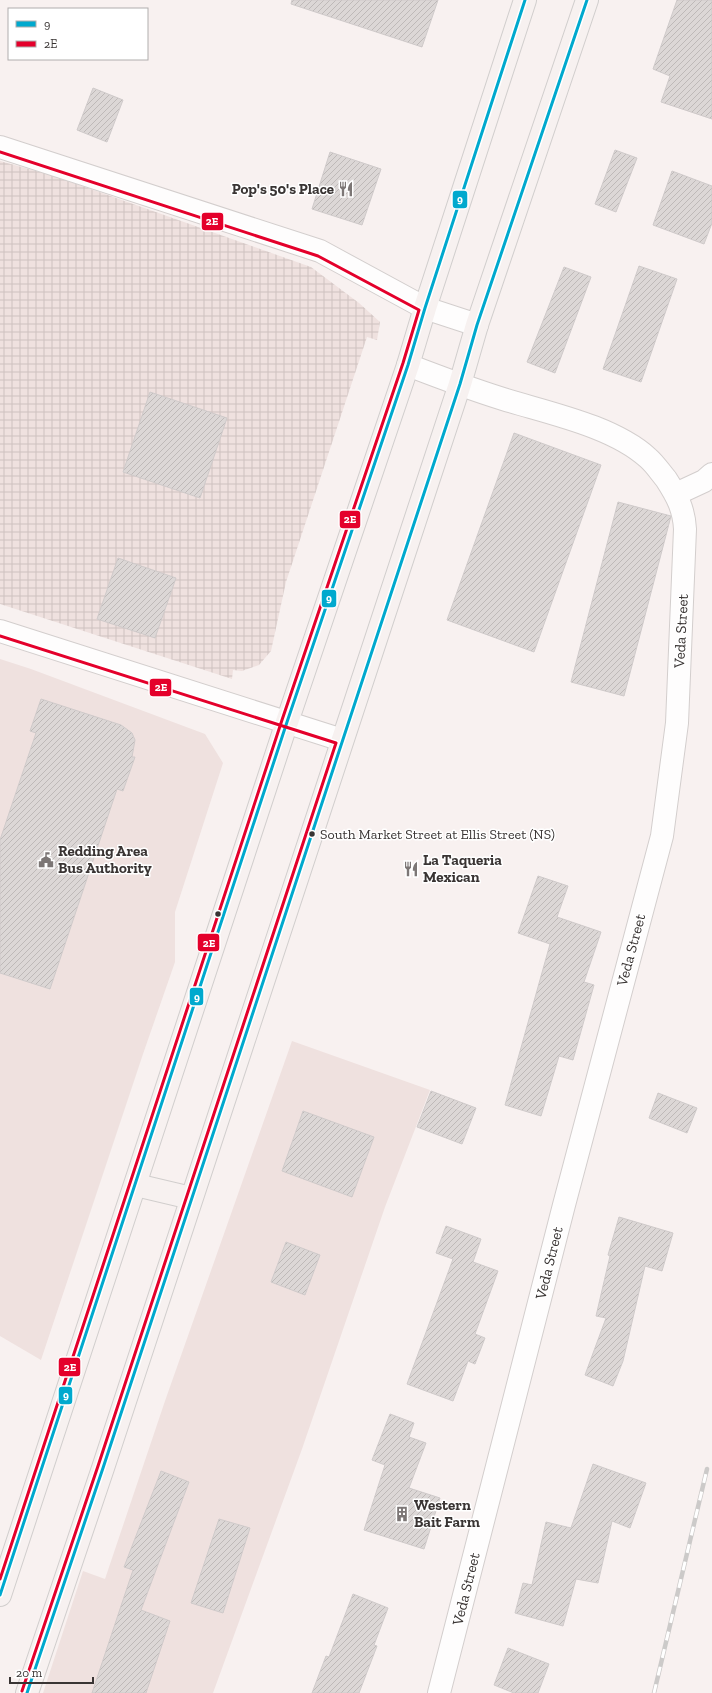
<svg xmlns="http://www.w3.org/2000/svg" width="712" height="1693" viewBox="0 0 712 1693" font-family="'Zilla Slab',serif">
	<style>
		.built { fill: #efe1df }
		.industrial { fill: url(#industrial-grid) }
		.building { fill: url(#building-hatch); stroke: #cfcaca }
		.lines { fill: none; stroke-linecap: round; stroke-linejoin: round }
		.minor-casing { stroke: #d3cecd; stroke-width: 24 }
		.major-casing { stroke: #d1cecd; stroke-width: 24 }
		.minor { stroke: #fefdfd; stroke-width: 22 }
		.major { stroke: #f7f1f0; stroke-width: 22 }
		.rail-casing { stroke: #cccac9; stroke-width: 4.5 }
		.rail { stroke: #fff; stroke-width: 3; stroke-dasharray: 9; stroke-linecap: butt }
		.bus-1-casing { stroke: #fff; stroke-width: 6 }
		.bus-2-casing { stroke: #fff; stroke-width: 6 }
		.bus-1 { stroke: #00a9ce; stroke-width: 3 }
		.bus-2 { stroke: #e4002b; stroke-width: 3 }
		.bus-dot { fill: #393433; stroke: #fff; stroke-width: 1.5 }
		.labels { text-anchor: middle; stroke-width: 3; stroke-linejoin: round; paint-order: stroke }
		.bus-label { font-size: 14px; fill: #393433; stroke: #fff; text-anchor: start }
		.poi-label { font-size: 15px; font-weight: bold; fill: #393433; stroke: #fff; text-anchor: start }
		.street-label { font-size: 15px; fill: #393433; stroke: #fff }
		.line-badge { stroke: #fff; stroke-width: 1.5 }
		.badge-label { font-size: 11px; text-anchor: middle; font-weight: bold; fill: #fff }
	</style>
	<defs>
		<pattern id="industrial-grid" width="8" height="8" patternUnits="userSpaceOnUse"><rect width="8" height="8" fill="#efe1df"/><path d="M0 4h8M4 0v8" fill="none" stroke="#cec2c0"/></pattern>
		<pattern id="building-hatch" width="6" height="6" patternUnits="userSpaceOnUse"><rect width="6" height="6" fill="#dcd7d6"/><path d="M-1 1l2-2M0 6l6-6M5 7l2-2" fill="none" stroke="#beb9b8"/></pattern>
	</defs>
	<rect width="100%" height="100%" fill="#f8f1f0"/>
	<!-- built -->
	<g class="built">
		<polygon points="0,659 31,669 205,734 223,763 175,912 175,962 143,1054 41,1360 0,1336"/>
		<polygon points="292,1041 430,1090 385,1207 302,1449 213,1693 43,1693 83,1571 105,1579 165,1401"/>
	</g>
	<!-- industrial -->
	<polygon class="industrial" points="0,161 54,176 311,267 359,303 380,322 377,340 367,337 286,582 271,651 259,665 242,671 233,670 232,679 0,604"/>
	<!-- building -->
	<g class="building">
		<polygon points="292,0 438,0 422,47 291,4"/>
		<polygon points="677,0 712,0 712,119 661,102 670,76 653,69"/>
		<polygon points="93,88 123,100 107,142 77,130"/>
		<polygon points="615,150 637,158 616,212 595,204"/>
		<polygon points="330,152 381,169 362,225 312,209"/>
		<polygon points="672,171 712,186 712,223 704,244 653,225"/>
		<polygon points="639,266 677,279 641,382 603,369"/>
		<polygon points="564,267 591,277 555,373 527,362"/>
		<polygon points="150,392 227,418 200,498 123,472"/>
		<polygon points="514,433 601,465 534,652 447,620"/>
		<polygon points="618,502 671,516 624,696 571,682"/>
		<polygon points="118,558 176,578 155,638 97,619"/>
		<polygon points="41,699 121,725 132,733 135,740 132,757 135,757 123,791 117,789 50,989 0,973 0,840 36,733 30,731"/>
		<polygon points="538,876 568,886 557,917 601,932 584,982 594,985 573,1060 559,1056 541,1116 505,1105 550,944 518,933"/>
		<polygon points="431,1091 476,1108 462,1144 417,1127"/>
		<polygon points="658,1093 697,1108 687,1133 649,1118"/>
		<polygon points="303,1111 374,1137 352,1197 282,1171"/>
		<polygon points="619,1217 673,1233 662,1271 645,1266 623,1361 613,1386 585,1375 606,1318 596,1316 610,1256 608,1255"/>
		<polygon points="446,1226 481,1239 473,1262 498,1271 475,1334 485,1338 475,1364 468,1361 453,1401 407,1384 453,1259 436,1253"/>
		<polygon points="286,1242 320,1255 305,1295 271,1282"/>
		<polygon points="390,1414 414,1423 409,1437 426,1443 409,1488 440,1498 424,1549 364,1530 385,1465 372,1460"/>
		<polygon points="593,1464 646,1483 630,1528 612,1521 598,1583 576,1579 563,1626 515,1613 523,1583 532,1585 546,1522 571,1528"/>
		<polygon points="161,1471 189,1482 141,1610 170,1621 146,1693 92,1693 133,1570 124,1567"/>
		<polygon points="219,1519 250,1528 223,1613 191,1603"/>
		<polygon points="353,1594 388,1608 374,1645 377,1646 359,1693 312,1693 326,1656 329,1657"/>
		<polygon points="508,1648 549,1664 538,1693 514,1693 494,1685"/>
	</g>
	<g class="lines">
		<!-- minor casing -->
		<g class="minor-casing">
			<g id="minor">
				<polyline points="0,147 320,251 425,308 477,325"/>
				<path d="M408,365C439,377 471,389 503,399C548,413 613,426 648,458C655,464 660,472 666,479C677,496 684,509 685,529L677,723L662,836L564,1205L439,1693"/>
				<polyline points="676,494 704,481 712,474"/>
				<polyline points="0,631 342,740"/>
			</g>
		</g>
		<!-- major casing -->
		<g class="major-casing">
			<g id="major">
				<polyline points="136,1185 191,1198"/>
				<polyline points="0,1595 287,722 408,365 425,308 525,0"/>
				<polyline points="27,1693 103,1468 460,384 477,325 587,0"/>
			</g>
		</g>
		<!-- minor -->
		<use href="#minor" class="minor"/>
		<!-- major -->
		<use href="#major" class="major"/>
		<!-- rail casing -->
		<g class="rail-casing">
			<polyline id="rail" points="654,1693 707,1469"/>
		</g>
		<!-- rail -->
		<use href="#rail" class="rail"/>
		<!-- bus-1 casing -->
		<g class="bus-1-casing">
			<g id="bus-1">
				<polyline points="0,1595 287,722 408,365 425,308 525,0"/>
				<polyline points="27,1693 103,1468 460,384 477,325 587,0"/>
			</g>
		</g>
		<!-- bus-2 casing -->
		<g class="bus-2-casing">
			<g id="bus-2">
				<polyline points="0,152 318,256 419,310 403,363 282,720 0,1579"/>
				<polyline points="0,636 336,743 98,1466 22,1691"/>
			</g>
		</g>
		<!-- bus-1 -->
		<use href="#bus-1" class="bus-1"/>
		<!-- bus-2 -->
		<use href="#bus-2" class="bus-2"/>
	</g>
	<!-- icons -->
	<defs>
		<g id="restaurant-bare" transform="scale(1.2)"><path d="M-5-6h1v4h1v-4h1v4h1v-4h1v5L-1.5 .5V6h-2V.5L-5-1ZM5-6V6H3V1.5H1.5Q1.5-4 5-6Z" fill="#7c7675" stroke="#fff" stroke-width="2.5" paint-order="stroke"/></g>
		<g id="civic-bare" transform="scale(1.2)"><path d="M-.6-6.5H3V-4.5H.6V-3L4-1V1h2V6H-6V1h2V-1L-.6-3ZM-1.2 2.5V6h2.4V2.5Z" fill="#7c7675" stroke="#fff" stroke-width="2.5" paint-order="stroke"/></g>
		<g id="building-bare" transform="scale(1.2)"><path d="M-4-6H4V6H1V3H-1V6H-4ZM-2.5-4.3h1.7v1.8h-1.7ZM.8-4.3h1.7v1.8H.8ZM-2.5-1h1.7V.8h-1.7ZM.8-1h1.7V.8H.8Z" fill="#7c7675" stroke="#fff" stroke-width="2.5" paint-order="stroke"/></g>
	</defs>
	<g fill-rule="evenodd">
		<use href="#restaurant-bare" x="346" y="189"/>
		<use href="#civic-bare" x="46" y="860"/>
		<use href="#restaurant-bare" x="411" y="869"/>
		<use href="#building-bare" x="402" y="1514"/>
	</g>
	<!-- markers -->
	<g class="bus-dot">
		<circle cx="312" cy="834" r="3.5"/>
		<circle cx="218" cy="914" r="3.5"/>
	</g>
	<g class="labels">
		<!-- bus labels -->
		<g class="bus-label">
			<text x="320" y="839">South Market Street at Ellis Street (NS)</text>
		</g>
		<!-- poi labels -->
		<g class="poi-label">
			<text x="334" y="194" text-anchor="end">Pop's 50's Place</text>
			<text x="58" y="856">Redding Area<tspan x="58" dy="17">Bus Authority</tspan></text>
			<text x="423" y="865">La Taqueria<tspan x="423" dy="17">Mexican</tspan></text>
			<text x="414" y="1510">Western<tspan x="414" dy="17">Bait Farm</tspan></text>
		</g>
		<!-- street labels -->
		<g class="street-label">
			<text transform="translate(681 631) rotate(-87)" y="5">Veda Street</text>
			<text transform="translate(631 950) rotate(-75)" y="5">Veda Street</text>
			<text transform="translate(549 1263) rotate(-76)" y="5">Veda Street</text>
			<text transform="translate(466 1589) rotate(-76)" y="5">Veda Street</text>
		</g>
	</g>
	<g class="line-badge">
		<rect x="452" y="190" width="16" height="19" rx="4" fill="#00a9ce"/>
		<rect x="201" y="212" width="23" height="19" rx="4" fill="#e4002b"/>
		<rect x="339" y="510" width="22" height="19" rx="4" fill="#e4002b"/>
		<rect x="321" y="589" width="16" height="19" rx="4" fill="#00a9ce"/>
		<rect x="149" y="678" width="23" height="19" rx="4" fill="#e4002b"/>
		<rect x="197" y="933" width="23" height="19" rx="4" fill="#e4002b"/>
		<rect x="189" y="987" width="15" height="19" rx="4" fill="#00a9ce"/>
		<rect x="58" y="1357" width="23" height="20" rx="4" fill="#e4002b"/>
		<rect x="58" y="1386" width="15" height="19" rx="4" fill="#00a9ce"/>
	</g>
	<g class="badge-label">
		<text x="460" y="203">9</text>
		<text x="212" y="225">2E</text>
		<text x="350" y="523">2E</text>
		<text x="329" y="602">9</text>
		<text x="161" y="691">2E</text>
		<text x="209" y="947">2E</text>
		<text x="197" y="1001">9</text>
		<text x="70" y="1371">2E</text>
		<text x="66" y="1399">9</text>
	</g>
	<!-- legend -->
	<rect x="8" y="8" width="140" height="52" fill="#ffffff" stroke="#b0aead"/>
	<rect x="16" y="21" width="20" height="6" fill="#00a9ce" stroke="#b0aead"/>
	<text x="44" y="28" font-size="12" fill="#393433">9</text>
	<rect x="16" y="41" width="20" height="6" fill="#e4002b" stroke="#b0aead"/>
	<text x="44" y="48" font-size="12" fill="#393433">2E</text>
	<!-- scale -->
	<path d="M10 1677v6h83v-6" fill="none" stroke="#393433" stroke-width="2"/>
	<text x="16" y="1677" font-size="12" fill="#393433" stroke="#ffffff" stroke-width="3" paint-order="stroke">20 m</text>
</svg>
